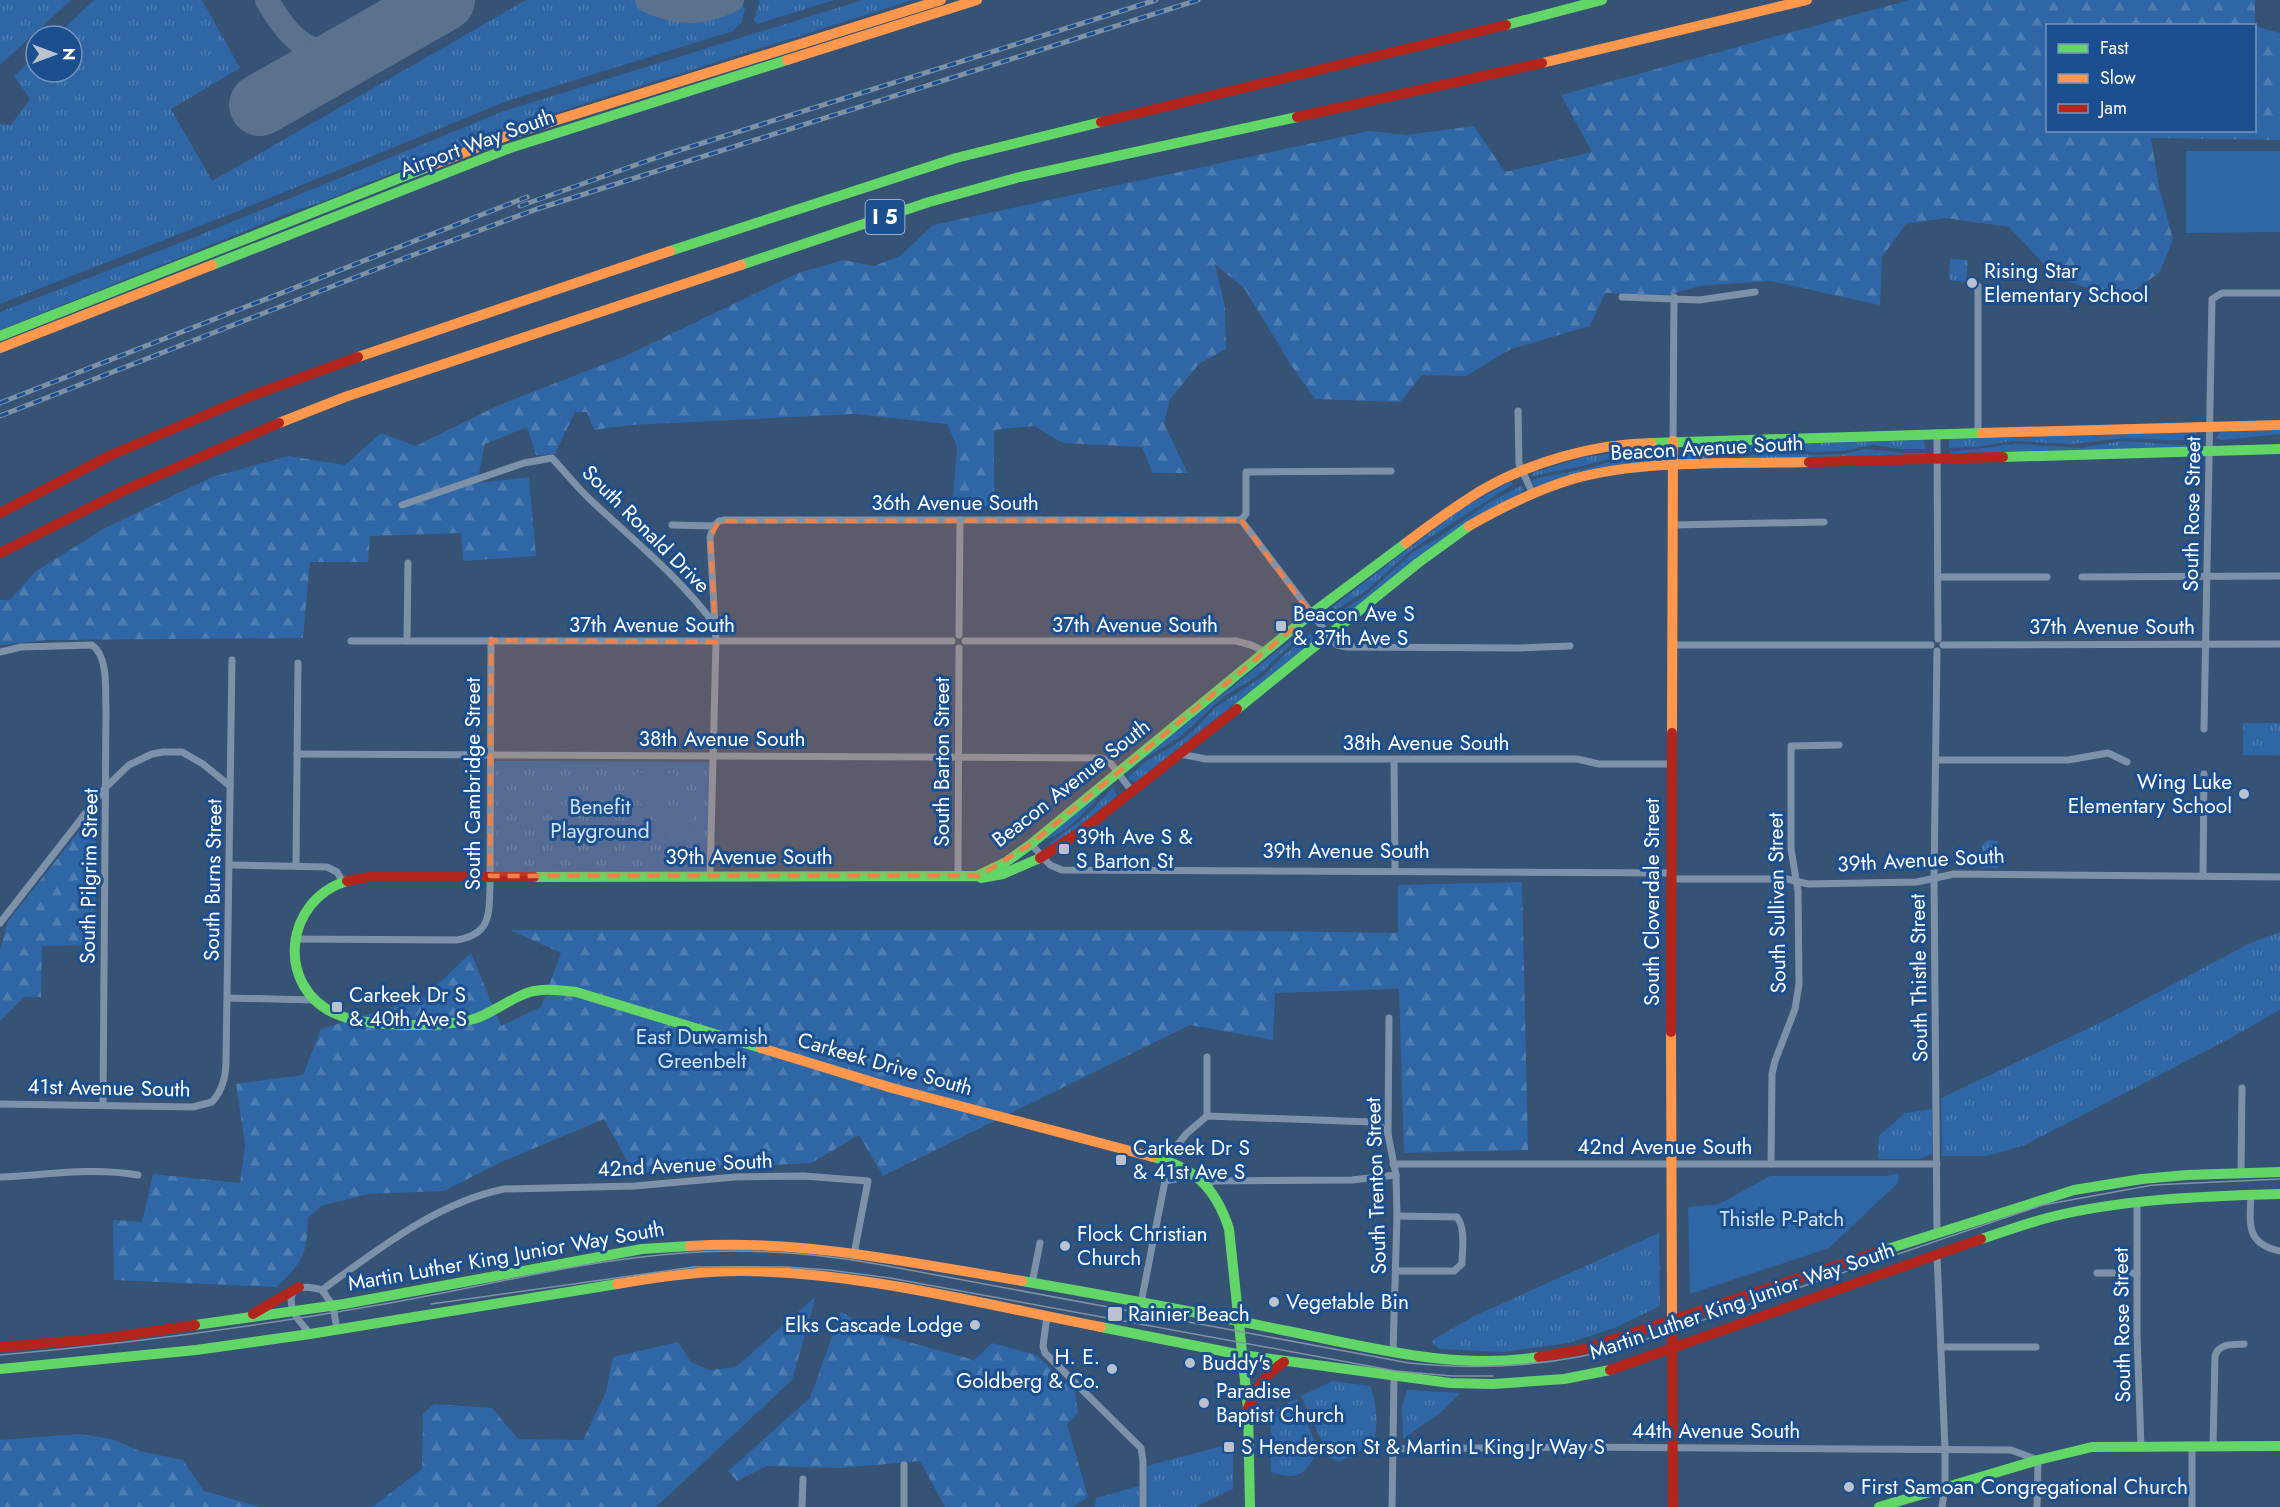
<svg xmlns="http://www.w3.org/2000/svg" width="2280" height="1507" viewBox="0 0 2280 1507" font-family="Jost,sans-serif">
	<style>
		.grass { fill: url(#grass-tufts) }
		.forest { fill: url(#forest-firs); fill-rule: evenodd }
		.garden { fill: #2f66a5 }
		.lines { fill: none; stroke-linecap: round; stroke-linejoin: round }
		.taxiway { stroke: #5a728e; stroke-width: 24 }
		.runway { stroke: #5a728e; stroke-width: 62 }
		.street { stroke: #7d92a8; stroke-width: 7 }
		.fast { stroke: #63d668; stroke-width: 10 }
		.slow { stroke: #ff974d; stroke-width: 10 }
		.jam { stroke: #b3261e; stroke-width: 10 }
		.tram { stroke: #7e92a7; stroke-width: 1.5 }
		.rail-casing { stroke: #7e92a7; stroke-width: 5 }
		.rail { stroke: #1b4f8f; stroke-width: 3; stroke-dasharray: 9; stroke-linecap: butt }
		.marked { fill: #ee8249; fill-opacity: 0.2; stroke: #ee8249; stroke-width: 4.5; stroke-dasharray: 12 8; stroke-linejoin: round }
		.poi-dot { fill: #b9c2ce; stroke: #1b4f8f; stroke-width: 2 }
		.labels { text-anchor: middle; stroke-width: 6; stroke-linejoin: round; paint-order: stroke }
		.shield { fill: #1b4f8f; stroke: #bbcadd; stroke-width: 1.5 }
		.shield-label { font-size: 20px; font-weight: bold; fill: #fff }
		.street-label { font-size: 21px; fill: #fff; stroke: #1b4f8f }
		.poi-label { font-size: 21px; fill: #fff; stroke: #1b4f8f; text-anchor: start }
		.park-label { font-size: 21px; fill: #cfe3fa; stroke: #1b4f8f }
	</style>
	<defs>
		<pattern id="grass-tufts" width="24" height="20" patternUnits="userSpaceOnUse" patternTransform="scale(1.5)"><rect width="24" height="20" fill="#2f66a5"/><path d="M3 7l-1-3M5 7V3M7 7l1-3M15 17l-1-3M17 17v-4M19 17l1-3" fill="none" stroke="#4e7db2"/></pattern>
		<pattern id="forest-firs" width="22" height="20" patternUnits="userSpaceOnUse" patternTransform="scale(1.5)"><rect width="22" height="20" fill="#2f66a5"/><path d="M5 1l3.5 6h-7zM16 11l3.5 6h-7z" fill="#4e7db2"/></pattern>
	</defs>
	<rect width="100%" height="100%" fill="#365274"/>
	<!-- grass -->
	<g class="grass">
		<polygon points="0,0 71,0 0,65"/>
		<polygon points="94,0 202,0 240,68 171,109 212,181 526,0 635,0 652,10 674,18 698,19 718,15 741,4 745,9 741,23 733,31 507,101 233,213 0,304 0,124 11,125 30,99 14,76 36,55 36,72 72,72 72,36 56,36"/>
		<polygon points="760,0 834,0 757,24 754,20"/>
		<path d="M863,0H913L539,118L354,188C331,201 306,206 281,216C188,255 94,292 0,330V312L190,239L504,111Z"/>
		<polygon points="1950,259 1968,260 1966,282 1949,280"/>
		<polygon points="2280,430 2280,434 2224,440 2216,439 2220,432"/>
		<polygon points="2196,432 2197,441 2123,438 2073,444 2011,441 1976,447 1949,448 1949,439"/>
		<polygon points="1924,440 1925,449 1899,449 1874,445 1841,451 1813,452 1771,447 1737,455 1711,450 1686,449 1686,447"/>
		<polygon points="2123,441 2196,446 2196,448 1952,455 1950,452 2017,444 2079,448"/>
		<path d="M1657,447V451C1630,450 1604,461 1578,467C1562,470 1547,472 1531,477L1534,472L1585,457Z"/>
		<polygon points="1865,449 1905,453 1925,453 1925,456 1686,462 1685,453 1709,453 1736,459 1766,451 1812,455 1844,454"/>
		<path d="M1657,454L1656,463L1537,487L1532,483L1533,480C1548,474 1563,474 1579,470C1605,464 1630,455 1657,454Z"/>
		<polygon points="1511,481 1513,484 1411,550 1367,590 1324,617 1327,611 1459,510"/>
		<polygon points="1521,486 1523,489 1521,494 1500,504 1334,624 1327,623 1327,620 1366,595 1413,552 1438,538 1490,502"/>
		<polygon points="1305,629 1306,631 1257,676 1222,698 1180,737 1147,757 1126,773 1126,771"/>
		<polygon points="1310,633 1314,641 1137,781 1129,780 1129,776 1148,760 1175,745 1195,729 1216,707 1265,675 1285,654"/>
		<rect x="2243" y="723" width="37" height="32"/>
		<polygon points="489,761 711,762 706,878 489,878"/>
		<path d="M1109,786C1093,802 1069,834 1046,839V836Z"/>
		<polygon points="1113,787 1117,796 1054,846 1051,846 1050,843 1086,816"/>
		<polygon points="1989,840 1998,841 1998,868 1982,868 1982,844"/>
		<polygon points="2280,932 2280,1010 2229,1039 2025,1145 1987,1156 1942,1156 1941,1098 2112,1017 2248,944"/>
		<polygon points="1932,1109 1932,1154 1919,1159 1878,1159 1879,1136 1905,1113"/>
		<polygon points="1659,1233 1660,1306 1615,1328 1568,1343 1504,1352 1439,1349 1431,1341 1474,1316"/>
		<path d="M1332,1381L1370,1386C1377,1403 1379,1426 1373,1444L1339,1462L1329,1457L1301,1396Z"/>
		<polygon points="1407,1390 1460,1393 1440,1413 1403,1439 1402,1407"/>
		<path d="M1297,1399L1317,1447C1309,1475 1297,1481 1271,1472V1412Z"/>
		<polygon points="1233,1443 1233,1489 1196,1507 1147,1507 1147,1466"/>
		<polygon points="1139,1486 1139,1507 1095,1507 1096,1498"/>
	</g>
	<!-- forest -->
	<g class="forest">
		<path d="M1909,0H2255V26L2280,33V140L2151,138L2159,187L2173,239L2160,272L2121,300L2056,277L2009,227L1946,218L1906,224L1882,257L1880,305L1770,281L1699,286L1668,295L1605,293L1590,326L1511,349L1466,376L1422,375L1400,402L1315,399L1291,365L1244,288L1215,264L1225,307L1226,349L1199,364L1170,399L1164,424L1188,473H1153L1142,447L1063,443L1034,426L994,430V506H967L953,497L957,447L947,424L855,414L631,425L594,430L587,412H575L555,454L536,455L527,427L485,444L477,483L529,477L536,556L463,561L461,533L370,536L368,562H310L303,638L49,640L0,645V600H10L35,572L105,528L212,477L289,456L345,465L381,433L416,446L499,405L625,356L798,273L843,260L874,266L900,256L933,225L1369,131L1407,135L1474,126L1505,172L1592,152L1561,95ZM2048,26H2254V130H2048Z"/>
		<polygon points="96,810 95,945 42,946 41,997 24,997 0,1021 0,950 8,921"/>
		<path d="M1522,882L1528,1150L1404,1153L1399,989L1275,993L1273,1040L1190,1025L883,1176L859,1135L811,1163L634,1173L604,1119L499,1163L444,1191L368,1194L321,1206L308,1218C307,1255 303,1263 276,1287L114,1280L113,1220L142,1222L153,1174L240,1183L245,1145L236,1084L303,1075L321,1029L424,997L471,953L501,1026L541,1007L561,953L510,930H1206L1398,933V885Z"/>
		<polygon points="816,1296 792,1380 656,1507 372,1507 422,1469 423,1414 434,1404 492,1408 518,1439 583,1440 606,1392 613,1357 678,1342 691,1362 710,1370 736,1367"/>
		<polygon points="841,1312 883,1335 974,1360 992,1343 1036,1355 1075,1390 1078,1413 1067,1424 1088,1497 1073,1507 945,1507 920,1461 841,1468 767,1466 737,1481 728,1471 810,1398"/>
		<polygon points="80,1434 112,1439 140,1451 183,1460 204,1491 260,1507 0,1507 0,1440"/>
	</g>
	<!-- garden -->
	<g class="garden">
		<polygon points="2186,151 2280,151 2280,232 2186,233"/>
		<rect x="635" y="773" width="40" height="18"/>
		<polygon points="645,798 656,801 681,819 681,801 694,801 692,820 682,820 695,828 685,850 636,799"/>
		<polygon points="1899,1173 1898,1183 1829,1248 1690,1294 1688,1207 1719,1204 1770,1176 1885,1176"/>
	</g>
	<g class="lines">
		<!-- taxiway -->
		<g class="taxiway">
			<path d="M267,0C282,27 302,56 338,52C347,51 356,47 365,44"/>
			<path d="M647,0C677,15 702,15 732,0"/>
		</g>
		<!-- runway -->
		<polyline class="runway" points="260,105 444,0"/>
		<!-- street -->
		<g class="street">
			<polyline points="1978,286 1978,432"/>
			<polyline points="1622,297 1699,300 1755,292"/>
			<polyline points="1518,411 1519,464 1533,494"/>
			<polyline points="1937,433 1938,639"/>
			<polyline points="1673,441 1674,297"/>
			<path d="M402,505L524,463L552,458C566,473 580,491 596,505C637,543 681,579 715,625"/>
			<polyline points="1241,520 1329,636 1337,645 1347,647 1518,648 1570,646"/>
			<polyline points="1241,520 1246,514 1246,472 1391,471"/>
			<polyline points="672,525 714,526 719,521 725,520 1241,520"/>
			<polyline points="1673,525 1824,522"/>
			<polyline points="1938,577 2047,577"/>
			<polyline points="2082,577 2280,576"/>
			<polyline points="959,635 960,520"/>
			<polyline points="351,641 952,641"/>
			<polyline points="407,641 408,563"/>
			<polyline points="965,641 1236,641 1251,645 1266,652"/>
			<polyline points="1673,645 1931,645"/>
			<polyline points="1943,645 2280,644"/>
			<path d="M0,652L21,647L92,645C109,657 105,691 106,710L103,1104"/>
			<polyline points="2204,729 2212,299 2222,293 2280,293"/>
			<polyline points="297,754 1100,758 1109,761 1131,790"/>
			<polyline points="1180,754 1206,759 1577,759 1599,764 1672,764"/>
			<polyline points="1394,760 1395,871"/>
			<polyline points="1936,760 2068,760 2108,753 2127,762"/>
			<polyline points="1031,844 1050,865 1062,870 1672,873"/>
			<polyline points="231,865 327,867 337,872 343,882"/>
			<polyline points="296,866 298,663"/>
			<polyline points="2203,876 2204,774"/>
			<polyline points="710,877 716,642 710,537 714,526"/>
			<polyline points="958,877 959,648"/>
			<polyline points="1672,879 1787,879 1808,884 1862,883 1917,882 1954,874 2280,877"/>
			<polyline points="0,923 106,787 129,765 152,754 163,752 182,752 203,764 230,786"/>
			<path d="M294,939L457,940C491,934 489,915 490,885L491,640"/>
			<polyline points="228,998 314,1000"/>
			<polyline points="1389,1018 1388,1134 1396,1175 1397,1216 1393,1352"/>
			<path d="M0,1104L193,1107L212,1102C222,1091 226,1076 226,1061L232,660"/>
			<polyline points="1207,1116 1207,1057"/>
			<polyline points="1166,1160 1186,1134 1207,1116 1371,1122 1381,1127 1388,1134"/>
			<polyline points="1393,1164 1937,1164"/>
			<polyline points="1771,1164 1772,1074 1775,1061 1795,1009 1799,984 1798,891 1791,849 1791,746 1839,745"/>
			<polyline points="2241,1173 2242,1088"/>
			<path d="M0,1177C47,1175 91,1167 138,1175"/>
			<polyline points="1207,1186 1213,1181 1352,1180 1396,1175"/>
			<path d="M2251,1195C2250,1223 2245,1244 2280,1251"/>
			<polyline points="2137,1202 2137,1333 2141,1447"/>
			<polyline points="1937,1232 1934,878 1937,651"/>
			<polyline points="1937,1254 1945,1449 1945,1488 1942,1507"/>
			<path d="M1397,1271H1454L1462,1264C1462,1250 1466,1229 1457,1217L1397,1216"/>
			<polyline points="2097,1273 2137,1273"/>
			<polyline points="1032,1283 1040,1243"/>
			<path d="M322,1290C377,1250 436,1203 504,1189L635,1186L735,1177L804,1176L868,1181L854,1254"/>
			<polyline points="1141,1303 1165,1181 1196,1175"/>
			<polyline points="1047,1316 1043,1346 1045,1353 1141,1448 1143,1461 1143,1507"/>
			<path d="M310,1334C305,1327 295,1318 293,1310C285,1285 305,1285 322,1290L333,1306L337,1330"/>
			<polyline points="1941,1347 2036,1347"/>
			<polyline points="2192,1446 2192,1507"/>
			<path d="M2213,1446L2215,1356C2219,1343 2232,1345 2244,1344"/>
			<polyline points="1393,1449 1579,1447 2011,1450 2038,1460 2037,1507"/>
			<polyline points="802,1507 803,1479"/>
			<polyline points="904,1507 904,1465"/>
			<polyline points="1392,1507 1394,1377"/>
		</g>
		<!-- fast -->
		<g class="fast">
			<polyline points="1506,25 1602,0"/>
			<polyline points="670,251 956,158 1101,122"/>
			<polyline points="212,265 510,148 787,60"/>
			<polyline points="741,265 929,202 1020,177 1297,117"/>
			<polyline points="0,336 425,168"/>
			<polyline points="1651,443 1982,433"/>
			<polyline points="2003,457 2280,449"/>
			<polyline points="1237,709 1418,563 1469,526"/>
			<polyline points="979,875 1006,862 1031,844 1311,614 1406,543"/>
			<polyline points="534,877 979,876 981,878 1003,874 1040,858"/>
			<path d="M347,881C284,900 275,987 336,1014C367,1028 445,1028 477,1018C493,1012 506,1002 522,995C539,987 558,990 576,992L761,1048"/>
			<path d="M1153,1157C1194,1167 1216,1188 1229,1229L1248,1409L1250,1507"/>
			<path d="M1981,1239C2003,1232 2025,1224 2047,1218C2120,1199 2205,1196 2280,1194"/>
			<polyline points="1878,1252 2074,1190 2142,1179 2187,1175 2280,1172"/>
			<path d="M1022,1281C1109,1296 1196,1312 1282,1330C1365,1346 1453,1371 1539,1357"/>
			<polyline points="195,1325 344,1304 642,1249 690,1246"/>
			<polyline points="1101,1327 1242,1355 1450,1383 1493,1384 1564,1379 1610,1370"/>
			<polyline points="0,1369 196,1350 310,1334 617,1284"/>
			<polyline points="1879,1507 2038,1460 2092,1447 2280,1446"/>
		</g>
		<!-- slow -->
		<g class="slow">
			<polyline points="787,60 977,0"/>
			<polyline points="1542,63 1807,0"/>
			<polyline points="425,168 509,135 941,0"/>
			<polyline points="0,348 212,265"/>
			<polyline points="358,357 670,251"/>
			<polyline points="279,423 345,397 741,265"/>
			<polyline points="1982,433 2280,425"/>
			<path d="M1469,526C1502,507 1536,490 1573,479C1643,459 1736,464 1809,462"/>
			<path d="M1406,543C1431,524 1456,506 1482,490C1531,462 1594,444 1651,443"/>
			<polyline points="1672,733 1673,441"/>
			<polyline points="1671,1032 1672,1322"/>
			<polyline points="761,1048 892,1088 1153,1157"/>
			<path d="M690,1246C801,1239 912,1263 1022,1281"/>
			<path d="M617,1284C657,1277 699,1271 740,1271C861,1272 982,1304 1101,1327"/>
		</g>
		<!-- jam -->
		<g class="jam">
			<polyline points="1297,117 1542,63"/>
			<polyline points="1101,122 1506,25"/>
			<polyline points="1809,462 2003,457"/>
			<polyline points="0,513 111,455 251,396 358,357"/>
			<polyline points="0,553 127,489 279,423"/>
			<polyline points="1040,858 1080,832 1237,709"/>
			<polyline points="347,881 369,877 534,877"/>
			<polyline points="1671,1032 1672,733"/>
			<polyline points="253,1314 299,1287"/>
			<polyline points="1672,1322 1673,1507"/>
			<polyline points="0,1347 108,1338 195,1325"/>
			<polyline points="1539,1357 1585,1349 1878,1252"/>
			<polyline points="1610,1370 1981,1239"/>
			<path d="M1248,1408C1257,1388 1265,1374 1284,1362"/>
		</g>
		<!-- tram -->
		<g class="tram">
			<polyline points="431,1304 694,1267 785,1267 829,1270 890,1278 1396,1371 1452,1376 1493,1376"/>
			<path d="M0,1355C127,1344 253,1327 378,1305C480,1288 580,1260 683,1253C748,1248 813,1253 877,1264L1409,1363C1486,1371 1560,1366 1635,1343L2043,1205L2153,1185L2280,1179"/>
		</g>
		<!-- rail casing -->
		<g class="rail-casing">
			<g id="rail">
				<polyline points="520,206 658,157 1156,0"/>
				<polyline points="0,403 527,197"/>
				<polyline points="0,416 405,258 537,209 1198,0"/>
			</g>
		</g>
		<!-- rail -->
		<use href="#rail" class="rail"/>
	</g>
	<!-- marked area -->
	<path class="marked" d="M1241,520L1311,614L1031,844L979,876H490L491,640L716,642L710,537L719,521Z"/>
	<!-- markers -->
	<g class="poi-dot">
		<circle cx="1972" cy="283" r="6"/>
		<rect x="1275" y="620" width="12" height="12" rx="3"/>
		<circle cx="2244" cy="794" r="6"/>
		<rect x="1058" y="843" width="12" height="12" rx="3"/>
		<rect x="331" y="1001" width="12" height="12" rx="3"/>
		<rect x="1115" y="1154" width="12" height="12" rx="3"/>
		<circle cx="1065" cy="1246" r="6"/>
		<circle cx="1274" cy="1302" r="6"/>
		<rect x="1107" y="1306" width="16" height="16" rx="3"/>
		<circle cx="975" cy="1325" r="6"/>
		<circle cx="1190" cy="1363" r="6"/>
		<circle cx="1112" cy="1369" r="6"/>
		<circle cx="1204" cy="1403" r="6"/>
		<rect x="1223" y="1441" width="12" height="12" rx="3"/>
		<circle cx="1849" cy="1487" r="6"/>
	</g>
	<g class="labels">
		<!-- shield labels -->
		<rect class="shield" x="865.5" y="200" width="39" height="34" rx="4.5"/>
		<g class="shield-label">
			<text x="885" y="224">I 5</text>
		</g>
		<!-- street labels -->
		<g class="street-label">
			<text transform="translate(477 143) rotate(-20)" y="7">Airport Way South</text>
			<text transform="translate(1707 448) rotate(-3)" y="7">Beacon Avenue South</text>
			<text x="955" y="510">36th Avenue South</text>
			<text transform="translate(2192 514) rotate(-89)" y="7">South Rose Street</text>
			<text transform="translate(646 529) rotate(45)" y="7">South Ronald Drive</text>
			<text x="652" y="632">37th Avenue South</text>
			<text x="1135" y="632">37th Avenue South</text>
			<text x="2112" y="634">37th Avenue South</text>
			<text x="722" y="746">38th Avenue South</text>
			<text x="1426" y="750">38th Avenue South</text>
			<text transform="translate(942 762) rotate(-90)" y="7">South Barton Street</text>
			<text transform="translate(1071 783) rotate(-38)" y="7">Beacon Avenue South</text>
			<text transform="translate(473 784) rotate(-90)" y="7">South Cambridge Street</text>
			<text x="1346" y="858">39th Avenue South</text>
			<text x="749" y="864">39th Avenue South</text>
			<text transform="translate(1921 860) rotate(-3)" y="7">39th Avenue South</text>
			<text transform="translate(89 876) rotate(-89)" y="7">South Pilgrim Street</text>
			<text transform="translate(213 880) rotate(-89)" y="7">South Burns Street</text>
			<text transform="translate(1652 902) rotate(-90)" y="7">South Cloverdale Street</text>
			<text transform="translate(1777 903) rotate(-91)" y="7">South Sullivan Street</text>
			<text transform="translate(1919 978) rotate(-91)" y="7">South Thistle Street</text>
			<text transform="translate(885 1064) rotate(16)" y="7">Carkeek Drive South</text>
			<text transform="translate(109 1088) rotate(1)" y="7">41st Avenue South</text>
			<text x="1665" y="1154">42nd Avenue South</text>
			<text transform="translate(685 1165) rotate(-3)" y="7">42nd Avenue South</text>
			<text transform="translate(1376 1186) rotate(-92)" y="7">South Trenton Street</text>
			<text transform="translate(506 1256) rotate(-10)" y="7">Martin Luther King Junior Way South</text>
			<text transform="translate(1742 1301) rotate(-19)" y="7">Martin Luther King Junior Way South</text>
			<text transform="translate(2122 1325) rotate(-91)" y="7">South Rose Street</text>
			<text x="1716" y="1438">44th Avenue South</text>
		</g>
		<!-- poi labels -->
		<g class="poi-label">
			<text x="1984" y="278">Rising Star<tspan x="1984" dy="24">Elementary School</tspan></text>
			<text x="1293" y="621">Beacon Ave S<tspan x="1293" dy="24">&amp; 37th Ave S</tspan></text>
			<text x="2232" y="789" text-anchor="end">Wing Luke<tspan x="2232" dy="24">Elementary School</tspan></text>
			<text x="1076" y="844">39th Ave S &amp;<tspan x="1076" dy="24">S Barton St</tspan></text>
			<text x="349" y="1002">Carkeek Dr S<tspan x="349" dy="24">&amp; 40th Ave S</tspan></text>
			<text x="1133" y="1155">Carkeek Dr S<tspan x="1133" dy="24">&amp; 41st Ave S</tspan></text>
			<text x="1077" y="1241">Flock Christian<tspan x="1077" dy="24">Church</tspan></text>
			<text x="1286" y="1309">Vegetable Bin</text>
			<text x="1128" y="1321">Rainier Beach</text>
			<text x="963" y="1332" text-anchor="end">Elks Cascade Lodge</text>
			<text x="1100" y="1364" text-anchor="end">H. E.<tspan x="1100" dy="24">Goldberg &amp; Co.</tspan></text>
			<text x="1202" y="1370">Buddy's</text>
			<text x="1216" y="1398">Paradise<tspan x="1216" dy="24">Baptist Church</tspan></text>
			<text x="1241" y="1454">S Henderson St &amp; Martin L King Jr Way S</text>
			<text x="1861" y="1494">First Samoan Congregational Church</text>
		</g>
		<!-- park labels -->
		<g class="park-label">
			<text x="600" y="814">Benefit<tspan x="600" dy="24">Playground</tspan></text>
			<text x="702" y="1044">East Duwamish<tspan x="702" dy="24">Greenbelt</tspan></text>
			<text x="1782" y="1226">Thistle P-Patch</text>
		</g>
	</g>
	<!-- legend -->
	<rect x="2046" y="24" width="210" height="108" fill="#1b4f8f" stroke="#7695bc" stroke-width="1.5"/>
	<rect x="2058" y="44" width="30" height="9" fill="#63d668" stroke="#7695bc" stroke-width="1.5"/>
	<text x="2100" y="54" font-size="18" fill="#ffffff">Fast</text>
	<rect x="2058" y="74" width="30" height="9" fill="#ff974d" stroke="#7695bc" stroke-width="1.5"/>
	<text x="2100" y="84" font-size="18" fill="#ffffff">Slow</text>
	<rect x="2058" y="104" width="30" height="9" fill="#b3261e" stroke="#7695bc" stroke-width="1.5"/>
	<text x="2100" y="114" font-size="18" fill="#ffffff">Jam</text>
	<!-- north arrow -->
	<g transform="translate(54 54) rotate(90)"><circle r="28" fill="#1b4f8f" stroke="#7695bc" stroke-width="1.5"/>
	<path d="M0-4.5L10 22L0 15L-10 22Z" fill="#b9c2ce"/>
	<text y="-9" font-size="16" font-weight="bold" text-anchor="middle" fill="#ffffff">N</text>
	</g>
</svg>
